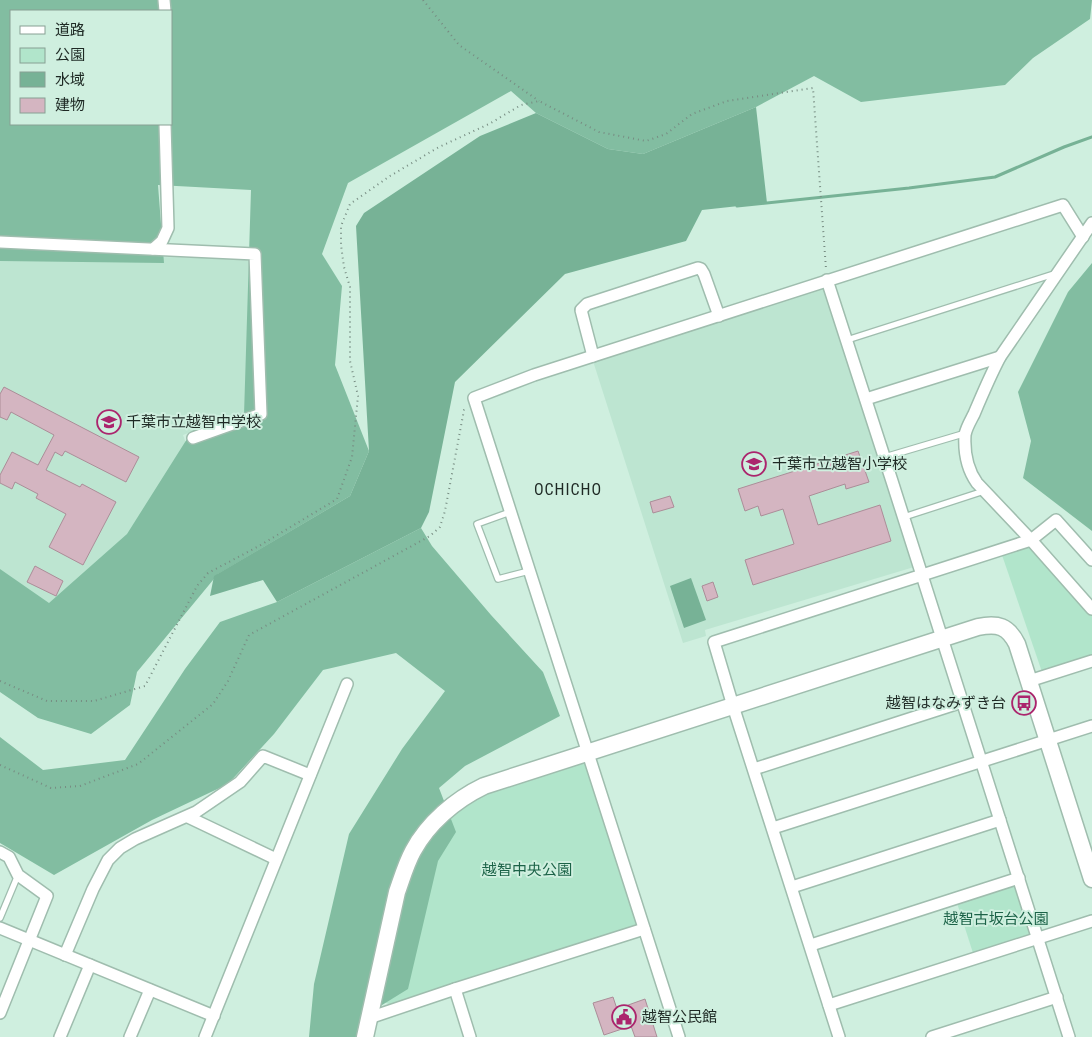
<svg xmlns="http://www.w3.org/2000/svg" width="1092" height="1037" viewBox="0 0 1092 1037" font-family="'Roboto Condensed','Noto Sans JP',sans-serif">
	<style>
		.built { fill: #bde5d1 }
		.green { fill: #b1e5cb }
		.forest { fill: #82bda1; fill-rule: evenodd }
		.water { fill: #77b296 }
		.lines { fill: none; stroke-linecap: round; stroke-linejoin: round }
		.stream { stroke: #77b296; stroke-width: 3 }
		.building { fill: #d4b5c1; stroke: #ab8d98 }
		.lane-casing { stroke: #9fbdae; stroke-width: 8 }
		.street-casing { stroke: #9fbdae; stroke-width: 14 }
		.secondary-casing { stroke: #9fbdae; stroke-width: 19 }
		.path { stroke: #778c82; stroke-width: 2; stroke-dasharray: 1 4; stroke-linecap: butt }
		.lane { stroke: #fff; stroke-width: 5.5 }
		.street { stroke: #fff; stroke-width: 11 }
		.secondary { stroke: #fff; stroke-width: 16 }
		.labels { text-anchor: middle; stroke-width: 4; stroke-linejoin: round; paint-order: stroke }
		.poi-label { font-size: 15px; fill: #1e2924; stroke: #cfefdf; text-anchor: start }
		.park-label { font-size: 15px; fill: #1c6348; stroke: #cfefdf }
		.neighbourhood-label { font-size: 16px; letter-spacing: 1px; fill: #1e2924; stroke: #cfefdf }
	</style>
	<rect width="100%" height="100%" fill="#cfefdf"/>
	<!-- built -->
	<g class="built">
		<polygon points="0,252 52,256 245,258 248,261 254,405 253,409 183,435 203,490 54,612 0,574"/>
		<polygon points="822,288 827,290 914,567 705,630 706,636 683,643 593,361"/>
	</g>
	<!-- green -->
	<g class="green">
		<polygon points="1026,547 1033,549 1092,614 1092,656 1042,672 1002,555"/>
		<polygon points="586,759 638,928 390,1005 381,1000 431,836 459,809 488,791"/>
		<polygon points="1018,885 1034,934 973,953 957,903"/>
	</g>
	<!-- forest -->
	<g class="forest">
		<path d="M0,0H1092L1090,19L1033,58L1005,85L861,102L814,76L756,107L643,154L608,149L536,113L511,91L348,183L322,254L342,286L335,365L369,451L350,496L218,574L137,672L130,705L91,734L38,718L0,692V569L49,603L127,534L192,431L244,415L251,190L158,185L164,263L0,261ZM11,11H171V124H11Z"/>
		<polygon points="1092,263 1092,531 1023,478 1031,441 1018,392 1068,292"/>
		<polygon points="421,528 432,546 491,615 543,672 560,716 465,766 439,788 456,832 438,861 408,989 361,1018 356,1037 309,1037 314,984 349,834 402,749 445,691 396,653 323,670 274,734 228,784 152,820 54,875 0,843 0,737 43,770 125,760 185,669 220,622 277,602"/>
	</g>
	<!-- water -->
	<g class="water">
		<polygon points="756,107 767,203 702,210 686,241 565,274 455,382 429,512 421,528 277,602 263,580 210,596 214,576 350,496 369,451 356,226 364,213 480,136 536,113 608,149 643,154"/>
		<polygon points="691,578 706,620 684,628 670,586"/>
	</g>
	<g class="lines">
		<!-- stream -->
		<polyline class="stream" points="737,203 737,206 909,188 995,177 1064,147 1092,137"/>
	</g>
	<!-- building -->
	<g class="building">
		<polygon points="4,387 139,457 126,482 65,451 62,456 55,452 46,470 80,487 82,484 116,502 83,565 49,547 66,514 36,498 38,494 15,482 12,489 0,483 0,475 12,452 38,465 54,435 11,412 7,420 0,417 0,394"/>
		<polygon points="858,451 869,482 846,489 845,484 809,496 818,525 880,505 891,541 753,585 745,560 794,544 783,509 761,516 758,506 745,511 738,489"/>
		<polygon points="670,496 674,507 653,513 650,502"/>
		<polygon points="35,566 63,581 56,596 27,582"/>
		<polygon points="713,582 718,597 707,601 702,586"/>
		<polygon points="613,997 617,1009 645,999 657,1037 635,1037 631,1026 604,1035 593,1003"/>
	</g>
	<g class="lines">
		<!-- lane casing -->
		<g class="lane-casing">
			<g id="lane">
				<polyline points="847,340 1057,273"/>
				<polyline points="885,457 966,433"/>
				<polyline points="510,512 477,524 498,579 529,571"/>
				<polyline points="904,517 984,491"/>
				<polyline points="0,918 18,875"/>
			</g>
		</g>
		<!-- street casing -->
		<g class="street-casing">
			<g id="street">
				<polyline points="164,0 165,11"/>
				<path d="M1092,223L1000,357C990,376 982,395 974,414C971,420 966,428 965,435C964,452 967,469 977,483L1031,540L1092,609"/>
				<polyline points="0,242 255,254 261,414 193,438"/>
				<polyline points="153,249 162,241 168,228 165,124"/>
				<path d="M827,280C909,532 989,785 1069,1037"/>
				<polyline points="593,356 581,310 587,304 698,268 701,269 704,274 719,316"/>
				<polyline points="866,399 1000,357"/>
				<polyline points="1029,681 1092,661"/>
				<polyline points="754,769 962,702"/>
				<polyline points="188,817 276,859"/>
				<polyline points="773,828 1092,726"/>
				<polyline points="0,852 9,857 18,875 47,896 0,1013"/>
				<polyline points="792,887 1000,820"/>
				<polyline points="0,928 214,1016"/>
				<polyline points="811,945 1019,878"/>
				<polyline points="65,955 93,889 108,860 120,848 135,839 196,812 240,782 263,756 310,775"/>
				<polyline points="455,989 470,1037"/>
				<polyline points="829,1005 1092,921"/>
				<polyline points="369,1018 455,989 644,929"/>
				<polyline points="60,1037 90,965"/>
				<polyline points="130,1037 150,990"/>
				<polyline points="205,1037 347,684"/>
				<polyline points="679,1037 474,398 534,375 1063,205 1083,237"/>
				<polyline points="839,1037 733,706 714,642 1031,540 1056,520 1092,560"/>
				<polyline points="932,1037 1057,997"/>
			</g>
		</g>
		<!-- secondary casing -->
		<g class="secondary-casing">
			<path id="secondary" d="M365,1037L397,892C402,878 406,864 413,851C428,823 455,800 484,786L978,627C998,623 1008,626 1017,644L1092,879"/>
		</g>
		<!-- path -->
		<g class="path">
			<polyline points="423,0 459,45 539,101"/>
			<polyline points="0,681 47,701 94,701 145,686 197,586 208,573 259,546 337,499 352,457 358,396 350,361 350,287 344,267 341,245 341,226 350,204 390,176 439,147 489,124 521,105 539,101 599,132 646,141 666,134 692,114 727,101 813,88 826,269"/>
			<polyline points="0,765 51,788 80,786 138,764 213,704 228,681 249,635 430,536 440,527 445,511 464,410 466,408"/>
		</g>
		<!-- lane -->
		<use href="#lane" class="lane"/>
		<!-- street -->
		<use href="#street" class="street"/>
		<!-- secondary -->
		<use href="#secondary" class="secondary"/>
	</g>
	<!-- icons -->
	<defs>
		<g id="school-ring" transform="scale(1.25)"><circle r="9.5" fill="#cfefdf" stroke="#ab256d" stroke-width="1.5"/><path d="M0-5L7-2L0 1L-7-2ZM-4 1L0 2.5L4 1V4Q0 6-4 4Z" fill="#ab256d"/></g>
		<g id="bus-ring" transform="scale(1.25)"><circle r="9.5" fill="#cfefdf" stroke="#ab256d" stroke-width="1.5"/><path d="M-5-6H5V4H4V6H2V4H-2V6H-4V4H-5ZM-3.5-4V0h7V-4ZM-3.5 1.2v1.5H-2V1.2ZM2 1.2v1.5H3.5V1.2Z" fill="#ab256d"/></g>
		<g id="civic-ring" transform="scale(1.25)"><circle r="9.5" fill="#cfefdf" stroke="#ab256d" stroke-width="1.5"/><path d="M-.6-6.5H3V-4.5H.6V-3L4-1V1h2V6H-6V1h2V-1L-.6-3ZM-1.2 2.5V6h2.4V2.5Z" fill="#ab256d"/></g>
	</defs>
	<g fill-rule="evenodd">
		<use href="#school-ring" x="109" y="422"/>
		<use href="#school-ring" x="754" y="464"/>
		<use href="#bus-ring" x="1024" y="703"/>
		<use href="#civic-ring" x="624" y="1017"/>
	</g>
	<g class="labels">
		<!-- poi labels -->
		<g class="poi-label">
			<text x="126" y="427">千葉市立越智中学校</text>
			<text x="772" y="469">千葉市立越智小学校</text>
			<text x="1006" y="708" text-anchor="end">越智はなみずき台</text>
			<text x="642" y="1022">越智公民館</text>
		</g>
		<!-- park labels -->
		<g class="park-label">
			<text x="527" y="875">越智中央公園</text>
			<text x="996" y="924">越智古坂台公園</text>
		</g>
		<!-- neighbourhood labels -->
		<g class="neighbourhood-label">
			<text x="568" y="495">OCHICHO</text>
		</g>
	</g>
	<!-- legend -->
	<rect x="10" y="10" width="162" height="115" fill="#cfefdf" stroke="#88a094"/>
	<rect x="20" y="26" width="25" height="8" fill="#ffffff" stroke="#88a094"/>
	<text x="55" y="35" font-size="15" fill="#1e2924">道路</text>
	<rect x="20" y="48" width="25" height="15" fill="#b1e5cb" stroke="#88a094"/>
	<text x="55" y="60" font-size="15" fill="#1e2924">公園</text>
	<rect x="20" y="72" width="25" height="15" fill="#77b296" stroke="#88a094"/>
	<text x="55" y="85" font-size="15" fill="#1e2924">水域</text>
	<rect x="20" y="98" width="25" height="15" fill="#d4b5c1" stroke="#88a094"/>
	<text x="55" y="110" font-size="15" fill="#1e2924">建物</text>
</svg>
